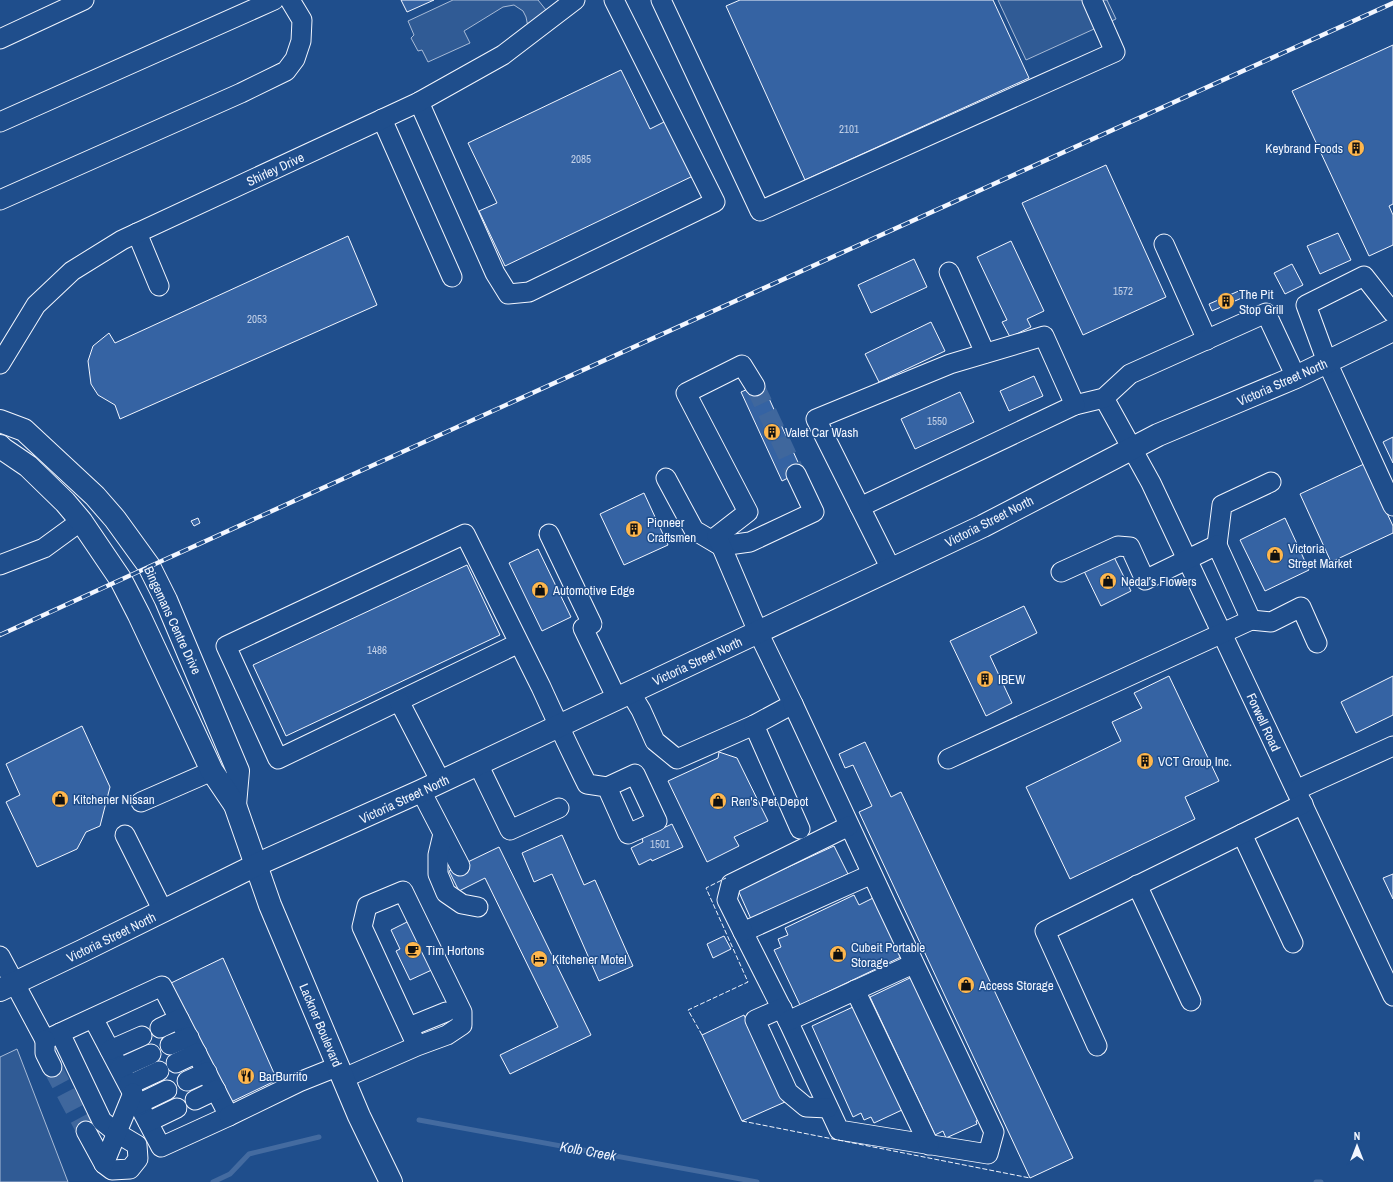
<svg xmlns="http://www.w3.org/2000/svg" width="1393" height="1182" viewBox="0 0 1393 1182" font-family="'Archivo Narrow',sans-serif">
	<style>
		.built { fill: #305b95; stroke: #a8bbd7 }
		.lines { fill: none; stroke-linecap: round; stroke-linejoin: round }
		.stream { stroke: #446ba0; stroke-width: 5 }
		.building { fill: #3563a3; stroke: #f2f6ff }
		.minor-tunnel { stroke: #3f679d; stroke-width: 19; stroke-dasharray: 19 10; stroke-linecap: butt }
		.minor-casing { stroke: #f2f6ff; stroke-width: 21 }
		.major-casing { stroke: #f2f6ff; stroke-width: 24 }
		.minor { stroke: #1f4e8c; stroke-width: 19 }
		.major { stroke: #1f4e8c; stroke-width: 22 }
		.rail-casing { stroke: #f2f6ff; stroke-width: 4.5 }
		.rail { stroke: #1f4e8c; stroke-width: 3; stroke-dasharray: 9; stroke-linecap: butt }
		.fence { stroke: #f2f6ff; stroke-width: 1; stroke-dasharray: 5 2; stroke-linecap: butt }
		.labels { text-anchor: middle; stroke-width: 3; stroke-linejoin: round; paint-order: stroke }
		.number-label { font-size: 11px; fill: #c3d1e8 }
		.poi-label { font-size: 13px; fill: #f2f6ff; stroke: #1f4e8c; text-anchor: start }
		.street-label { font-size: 13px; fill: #f2f6ff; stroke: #1f4e8c }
		.water-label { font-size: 14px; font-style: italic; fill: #f2f6ff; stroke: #1f4e8c }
	</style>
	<rect width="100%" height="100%" fill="#1f4e8c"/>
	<!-- built -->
	<g class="built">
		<polygon points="453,0 538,0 546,10 528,27 526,17 523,11 514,5 503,7 464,31 470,43 428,62 422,50 418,51 411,38 414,35 408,21"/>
		<polygon points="998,0 1107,0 1116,19 1026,60"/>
		<polygon points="17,1049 68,1182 0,1182 0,1057"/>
	</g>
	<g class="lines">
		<!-- stream -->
		<g class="stream">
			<polyline points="419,1120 757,1182"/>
			<polyline points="213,1182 230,1174 249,1154 319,1137"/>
			<polyline points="1316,1182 1321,1182"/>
		</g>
	</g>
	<!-- building -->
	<g class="building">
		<polygon points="401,0 434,0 407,12"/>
		<polygon points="740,0 993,0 1029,78 805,180 726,6"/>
		<polygon points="1393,45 1393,204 1389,206 1393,215 1393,245 1369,256 1292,91"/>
		<polygon points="621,70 650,129 668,120 695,175 505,266 479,211 497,203 468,143"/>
		<polygon points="1106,165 1166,297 1083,335 1022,203"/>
		<polygon points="1338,233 1351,260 1320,274 1307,246"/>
		<polygon points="348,236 377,305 120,419 115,405 98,395 91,384 88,361 93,346 109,333 115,343"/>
		<polygon points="1011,241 1044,311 1027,319 1031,327 1010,337 1002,322 1007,320 977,257"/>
		<polygon points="914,259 927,287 871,313 858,285"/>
		<polygon points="1292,264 1303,285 1285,294 1274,273"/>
		<polygon points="1241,290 1244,297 1212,311 1209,304"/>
		<polygon points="931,322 945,351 879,382 865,354"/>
		<polygon points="1034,376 1043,396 1009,411 1000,391"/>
		<polygon points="762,383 802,471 782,481 741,392"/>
		<polygon points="960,392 974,422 915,449 901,419"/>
		<polygon points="1393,437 1393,463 1383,442"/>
		<polygon points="1364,464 1393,526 1393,533 1331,562 1300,494"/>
		<polygon points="644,493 668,545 624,565 600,514"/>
		<polygon points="198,518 200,523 194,526 191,521"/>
		<polygon points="1285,518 1309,570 1265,591 1240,540"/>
		<polygon points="538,549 571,617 542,631 509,563"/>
		<polygon points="1114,557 1131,591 1101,606 1084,571"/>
		<polygon points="467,565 500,635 286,736 253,665"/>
		<polygon points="1024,606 1037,633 990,656 1012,703 986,716 950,641"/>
		<polygon points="1169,676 1219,781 1185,797 1195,819 1070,879 1026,787 1121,741 1112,722 1142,708 1134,693"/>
		<polygon points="1393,676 1393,715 1356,733 1341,702"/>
		<polygon points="82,726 110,787 100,826 86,832 77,849 37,867 6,802 20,795 6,764"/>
		<polygon points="865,742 891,797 901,792 1073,1158 1030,1178 859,812 872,806 853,765 845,768 839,754"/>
		<polygon points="719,752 737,758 768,821 734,837 739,846 707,862 668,781 718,758"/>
		<polygon points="672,824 683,847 652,861 651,859 639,865 631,848 643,842 642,838"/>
		<polygon points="562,835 584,885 595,880 633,966 599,981 552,874 534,882 522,853"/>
		<polygon points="834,846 848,874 751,919 738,890"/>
		<polygon points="499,847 591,1035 510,1074 500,1055 558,1027 485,878 459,891 449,871"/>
		<polygon points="1393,874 1393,899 1383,878"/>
		<polygon points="854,895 859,905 873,898 901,957 800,1005 774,950 781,947 778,939 788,935 785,928"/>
		<polygon points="409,921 436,968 410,980 396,951 400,949 391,930"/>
		<polygon points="724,936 731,949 713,958 707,944"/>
		<polygon points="223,958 277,1080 231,1102 169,984"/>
		<polygon points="912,977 980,1119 976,1121 977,1124 946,1138 943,1131 935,1135 870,997"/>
		<polygon points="855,1006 902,1110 874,1123 871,1117 864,1120 861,1113 853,1117 812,1026"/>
		<polygon points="744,1015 785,1102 742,1121 702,1035"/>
	</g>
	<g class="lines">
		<!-- minor-tunnel -->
		<g class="minor-tunnel">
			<polyline points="755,386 796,474"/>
			<polyline points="52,1067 86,1131"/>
		</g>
		<!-- minor casing -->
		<g class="minor-casing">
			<g id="minor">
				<polyline points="661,0 760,211 1115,52 1092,0"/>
				<polyline points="0,39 84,0"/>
				<polyline points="419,102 495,273 508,294 529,292 715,202 614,0"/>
				<polyline points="382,119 452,277"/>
				<polyline points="0,122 274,0"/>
				<polyline points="0,200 241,93 286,71 295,59 301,41 302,20 290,0"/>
				<polyline points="137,233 159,286"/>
				<polyline points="1164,244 1207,340"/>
				<polyline points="949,272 985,353"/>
				<polyline points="1393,313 1364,276 1306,305 1327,362 1393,506"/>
				<polyline points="0,364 36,305 72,271 122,240 419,102 503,55 575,0"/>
				<polyline points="1104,398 1151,483 1393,996"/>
				<polyline points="666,478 694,530 721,546 750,542 814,512 796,474"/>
				<polyline points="860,507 1075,405 1104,398 1130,374 1266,313 1296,377"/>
				<polyline points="549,534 592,624 583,628 617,699"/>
				<polyline points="1217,545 1222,505 1271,482"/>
				<polyline points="0,565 44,548 81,521"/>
				<polyline points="891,569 816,419 950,364 1044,336 1075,405"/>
				<polyline points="1251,620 1271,622 1301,607 1317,643"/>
				<path d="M519,643L278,759L226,646L465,534C490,585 516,636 541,687C556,720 571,752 587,784L607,787L628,834L657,821L635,774L607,787"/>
				<polyline points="630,692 641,710 655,741 677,759 754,725 793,704 758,632 717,536 748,512 686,393 742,365 755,386"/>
				<polyline points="399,701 441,782"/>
				<path d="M793,704C859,847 926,990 994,1132L988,1154L839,1130L788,1021L743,932L872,874"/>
				<polyline points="754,725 800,829"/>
				<polyline points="948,759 1251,620 1217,545 1145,580 1130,547 1118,546 1061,572"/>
				<polyline points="478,764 510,830 559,808"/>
				<polyline points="1296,790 1393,746"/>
				<polyline points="421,791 460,866"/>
				<polyline points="141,802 212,771"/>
				<polyline points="443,834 438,855 438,874 446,893 462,904 478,907"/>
				<polyline points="1242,834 1293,943"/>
				<polyline points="125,835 163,911"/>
				<polyline points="1137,885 1191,1001"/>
				<polyline points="743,932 727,900 731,884 849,826"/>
				<polyline points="0,956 45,1040 60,1033 162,986 229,1116 161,1147 93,1018"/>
				<polyline points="855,990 929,1145"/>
				<polyline points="782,1008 755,1020 788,1092 806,1107 828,1108"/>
				<polyline points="788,1021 913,964"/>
				<polyline points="409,1027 446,1012"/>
				<polyline points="160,1028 179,1019"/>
				<polyline points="60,1033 102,1121 117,1133 137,1145 138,1159 130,1169 112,1170 104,1164"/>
				<polyline points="45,1040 45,1053 52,1067"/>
				<polyline points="170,1045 189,1037"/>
				<polyline points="1097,1046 1045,931 1303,804"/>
				<polyline points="110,1050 142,1036"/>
				<polyline points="176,1063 197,1053"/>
				<polyline points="120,1068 151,1054"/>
				<polyline points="344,1078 417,1046 447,1035 462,1025 462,1012 403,891 367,906 362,927 417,1046"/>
				<polyline points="187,1081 207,1072"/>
				<polyline points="129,1085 159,1071"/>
				<polyline points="195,1100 216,1090"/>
				<polyline points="138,1104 167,1090"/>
				<polyline points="229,1116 299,1082 339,1066"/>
				<polyline points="148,1122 177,1108"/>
				<polyline points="86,1131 104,1164 133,1093"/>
			</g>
		</g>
		<!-- major casing -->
		<g class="major-casing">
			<g id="major">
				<polyline points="0,421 24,430 95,496 115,519 149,566 166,600 238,771 235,805"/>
				<polyline points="0,446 3,449 28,466 65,502 81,521 121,580 139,615 212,771 235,805 270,905 359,1116 391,1182"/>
				<polyline points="0,990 82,951 256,865 421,791 983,526 1158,435 1296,377 1393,330"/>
			</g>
		</g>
		<!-- minor -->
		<use href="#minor" class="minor"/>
		<!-- major -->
		<use href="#major" class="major"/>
		<!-- rail casing -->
		<g class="rail-casing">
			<polyline id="rail" points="0,635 166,559 1393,3"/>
		</g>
		<!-- rail -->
		<use href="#rail" class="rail"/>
		<!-- fence -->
		<g class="fence">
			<polyline points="702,1035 688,1010 748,982 706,888 726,878"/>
			<polyline points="742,1121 1030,1178"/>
		</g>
	</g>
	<!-- icons -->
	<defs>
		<g id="building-disc" transform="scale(0.9)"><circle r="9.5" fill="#ffb74d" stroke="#1f4e8c"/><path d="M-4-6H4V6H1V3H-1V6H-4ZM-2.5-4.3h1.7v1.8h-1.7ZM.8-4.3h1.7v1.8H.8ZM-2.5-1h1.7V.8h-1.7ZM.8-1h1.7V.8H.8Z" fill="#111"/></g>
		<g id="shop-disc" transform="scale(0.9)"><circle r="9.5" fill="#ffb74d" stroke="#1f4e8c"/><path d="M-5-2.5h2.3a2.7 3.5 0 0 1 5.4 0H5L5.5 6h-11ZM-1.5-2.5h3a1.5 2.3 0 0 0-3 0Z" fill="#111"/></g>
		<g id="cafe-disc" transform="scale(0.9)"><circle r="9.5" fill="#ffb74d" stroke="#1f4e8c"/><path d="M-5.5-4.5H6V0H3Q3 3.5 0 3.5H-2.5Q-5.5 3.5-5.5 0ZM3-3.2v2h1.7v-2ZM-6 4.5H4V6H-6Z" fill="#111"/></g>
		<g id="hotel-disc" transform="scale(0.9)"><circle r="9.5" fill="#ffb74d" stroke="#1f4e8c"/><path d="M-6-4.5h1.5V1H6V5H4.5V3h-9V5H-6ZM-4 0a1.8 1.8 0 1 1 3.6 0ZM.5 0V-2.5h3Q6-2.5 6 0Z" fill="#111"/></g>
		<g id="restaurant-disc" transform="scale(0.9)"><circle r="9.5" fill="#ffb74d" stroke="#1f4e8c"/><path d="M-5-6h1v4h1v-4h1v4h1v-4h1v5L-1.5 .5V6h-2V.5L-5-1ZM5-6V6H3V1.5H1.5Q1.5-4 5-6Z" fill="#111"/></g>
	</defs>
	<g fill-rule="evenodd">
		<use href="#building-disc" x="1356" y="148"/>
		<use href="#building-disc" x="1226" y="301"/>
		<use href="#building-disc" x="772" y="432"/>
		<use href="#building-disc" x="634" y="529"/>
		<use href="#shop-disc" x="1275" y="555"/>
		<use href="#shop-disc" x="1108" y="581"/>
		<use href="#shop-disc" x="540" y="590"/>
		<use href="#building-disc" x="985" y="679"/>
		<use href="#building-disc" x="1145" y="761"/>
		<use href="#shop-disc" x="60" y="799"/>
		<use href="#shop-disc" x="718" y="801"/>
		<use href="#cafe-disc" x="413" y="950"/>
		<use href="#shop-disc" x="838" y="954"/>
		<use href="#hotel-disc" x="539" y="959"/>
		<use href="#shop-disc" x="966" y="985"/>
		<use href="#restaurant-disc" x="246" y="1076"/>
	</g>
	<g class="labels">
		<!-- number labels -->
		<g class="number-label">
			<text x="849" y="133">2101</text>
			<text x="581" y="163">2085</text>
			<text x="1123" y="295">1572</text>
			<text x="257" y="323">2053</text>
			<text x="937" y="425">1550</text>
			<text x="377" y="654">1486</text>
			<text x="660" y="848">1501</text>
		</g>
		<!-- poi labels -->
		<g class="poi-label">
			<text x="1343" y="153" text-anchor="end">Keybrand Foods</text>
			<text x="1239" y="299">The Pit<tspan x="1239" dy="15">Stop Grill</tspan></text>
			<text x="785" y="437">Valet Car Wash</text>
			<text x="647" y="527">Pioneer<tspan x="647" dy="15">Craftsmen</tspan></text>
			<text x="1288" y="553">Victoria<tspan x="1288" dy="15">Street Market</tspan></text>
			<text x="1121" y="586">Nedal’s Flowers</text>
			<text x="553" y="595">Automotive Edge</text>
			<text x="998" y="684">IBEW</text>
			<text x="1158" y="766">VCT Group Inc.</text>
			<text x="73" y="804">Kitchener Nissan</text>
			<text x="731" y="806">Ren's Pet Depot</text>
			<text x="851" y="952">Cubeit Portable<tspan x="851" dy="15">Storage</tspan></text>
			<text x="426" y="955">Tim Hortons</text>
			<text x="552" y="964">Kitchener Motel</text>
			<text x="979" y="990">Access Storage</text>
			<text x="259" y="1081">BarBurrito</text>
		</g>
		<!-- street labels -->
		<g class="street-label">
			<text transform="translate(275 169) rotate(-25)" y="5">Shirley Drive</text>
			<text transform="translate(1282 382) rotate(-24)" y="5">Victoria Street North</text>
			<text transform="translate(989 521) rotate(-27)" y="5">Victoria Street North</text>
			<text transform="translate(173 620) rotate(65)" y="5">Bingemans Centre Drive</text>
			<text transform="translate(697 661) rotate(-25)" y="5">Victoria Street North</text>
			<text transform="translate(1264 722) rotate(65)" y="5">Forwell Road</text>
			<text transform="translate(404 799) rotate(-25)" y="5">Victoria Street North</text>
			<text transform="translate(111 937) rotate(-26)" y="5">Victoria Street North</text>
			<text transform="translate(321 1025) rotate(67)" y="5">Lackner Boulevard</text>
		</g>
		<!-- water labels -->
		<g class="water-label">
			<text transform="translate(588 1151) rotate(10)" y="5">Kolb Creek</text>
		</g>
	</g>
	<!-- north arrow -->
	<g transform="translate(1357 1146)" stroke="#1f4e8c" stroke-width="3" paint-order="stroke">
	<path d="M0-3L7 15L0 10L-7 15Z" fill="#f2f6ff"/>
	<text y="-6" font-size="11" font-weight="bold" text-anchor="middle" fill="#f2f6ff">N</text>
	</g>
</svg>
